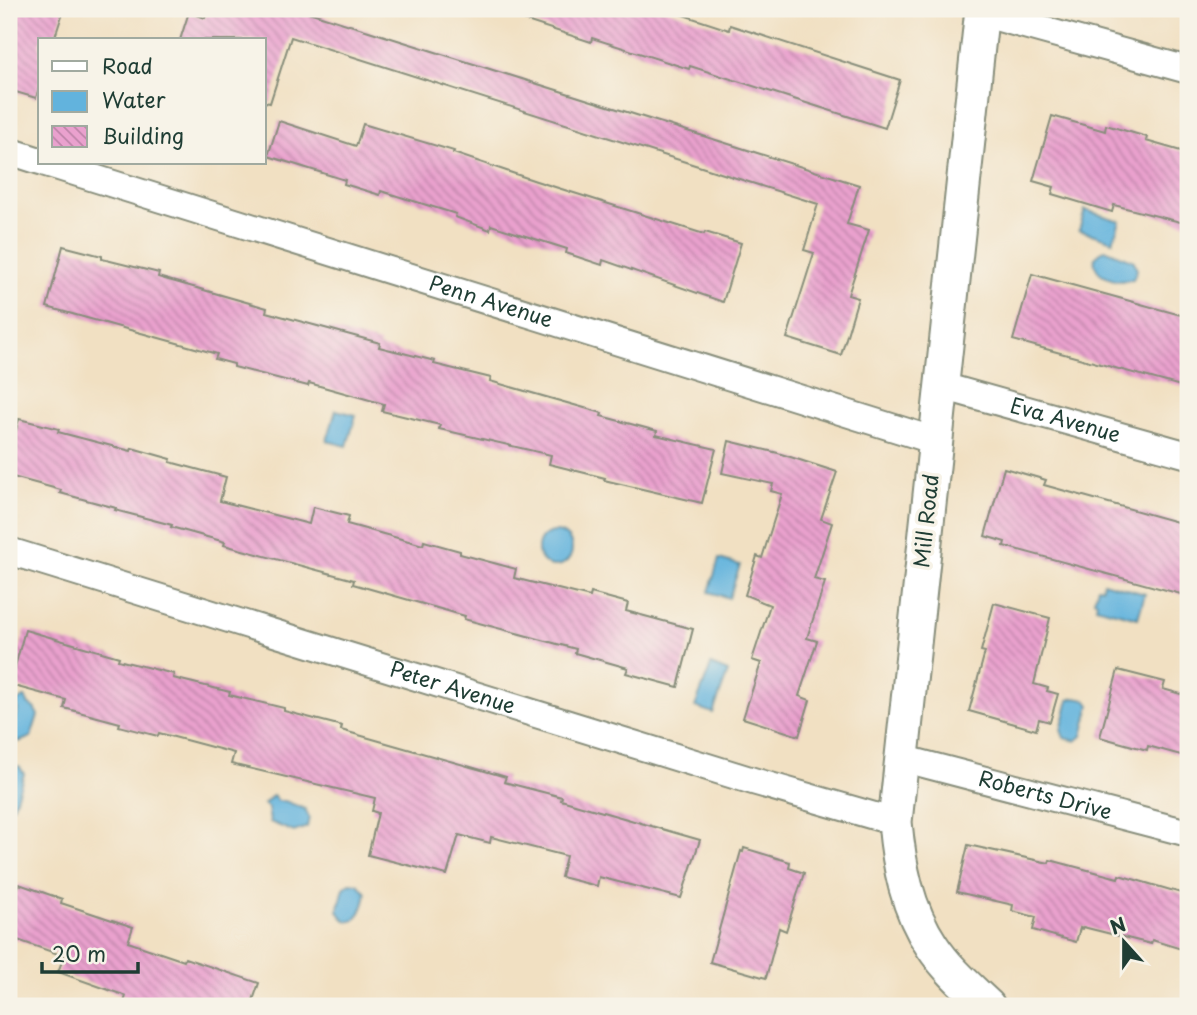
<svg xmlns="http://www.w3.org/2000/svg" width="1197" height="1015" viewBox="0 0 1197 1015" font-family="'Playpen Sans',sans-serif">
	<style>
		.water { fill: #62b3dd; stroke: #407888; stroke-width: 2 }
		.building { fill: url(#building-back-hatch) }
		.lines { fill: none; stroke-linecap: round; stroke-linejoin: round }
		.minor-casing { stroke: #888e7b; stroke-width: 30 }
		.tertiary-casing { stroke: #888e7b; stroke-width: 37 }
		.minor { stroke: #fff; stroke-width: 26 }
		.tertiary { stroke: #fff; stroke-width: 33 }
		.labels { text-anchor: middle; stroke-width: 7; stroke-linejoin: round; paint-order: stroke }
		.street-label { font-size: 21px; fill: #1f3d34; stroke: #f7f3e8 }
	</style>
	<defs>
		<pattern id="building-back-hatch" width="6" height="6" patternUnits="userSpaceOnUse" patternTransform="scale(1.75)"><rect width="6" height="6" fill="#eaa1ce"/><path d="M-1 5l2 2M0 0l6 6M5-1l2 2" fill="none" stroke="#bd84a8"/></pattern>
	</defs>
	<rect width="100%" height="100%" fill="#f7f3e8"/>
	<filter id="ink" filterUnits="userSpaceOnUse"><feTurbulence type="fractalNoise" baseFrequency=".0143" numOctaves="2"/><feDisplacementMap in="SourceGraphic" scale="14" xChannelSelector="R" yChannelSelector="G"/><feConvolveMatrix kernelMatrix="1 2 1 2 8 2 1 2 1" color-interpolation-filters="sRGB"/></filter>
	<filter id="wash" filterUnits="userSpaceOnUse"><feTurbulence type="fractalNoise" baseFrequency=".00686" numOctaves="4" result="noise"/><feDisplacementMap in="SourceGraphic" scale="28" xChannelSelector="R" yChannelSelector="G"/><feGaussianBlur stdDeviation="1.57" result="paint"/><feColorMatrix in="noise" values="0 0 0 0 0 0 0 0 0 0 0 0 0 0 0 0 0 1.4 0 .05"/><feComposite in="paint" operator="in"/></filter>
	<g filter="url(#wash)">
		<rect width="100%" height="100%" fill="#f1e0c2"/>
		<!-- water -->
		<g class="water">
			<polygon points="1085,210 1120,221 1113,241 1079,230"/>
			<path d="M1107,250L1134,261L1137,270L1133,279C1118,285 1091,276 1095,257L1102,251Z"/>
			<polygon points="336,410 356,415 347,446 327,441"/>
			<circle cx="555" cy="549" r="17"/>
			<polygon points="719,559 740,565 729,598 709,592"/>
			<polygon points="1103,582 1145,594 1138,618 1096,607 1097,602 1094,600 1098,587 1102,588"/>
			<polygon points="711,665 728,672 713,713 695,707"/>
			<path d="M25,697L29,705L34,708L38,715L31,737L19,742L12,738L10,729C14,719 21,713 16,701Z"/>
			<polygon points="1075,698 1086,700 1090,705 1082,736 1076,741 1064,738 1061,730 1069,700"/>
			<polygon points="9,763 20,767 24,774 13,807 9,808"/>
			<polygon points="273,795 278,801 285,801 305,809 309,817 307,827 294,832 270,822 268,808 264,804"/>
			<path d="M350,883L358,884L366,893C364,907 353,937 338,911L344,888Z"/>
		</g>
		<g id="blocks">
			<!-- building -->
			<g class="building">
				<polygon points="9,9 64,9 54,40 40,40 40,84 36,98 9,90"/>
				<polygon points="208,9 299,9 859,185 847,224 869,230 848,295 858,298 841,355 787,338 814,253 804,250 818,204 291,37 270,103 264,102 264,40 180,40 189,12 205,18"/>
				<polygon points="505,9 665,9 729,30 730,25 900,80 885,128 690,66 689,69 592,38 591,42 505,14"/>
				<polygon points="1052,116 1105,131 1106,125 1147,137 1146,141 1188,153 1188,224 1114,205 1112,212 1052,194 1054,187 1033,181"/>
				<polygon points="279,121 356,146 363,124 454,151 453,153 536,181 704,234 705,232 741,243 723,302 603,260 602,265 566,253 567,249 491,225 490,230 455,217 456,214 381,191 380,195 344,184 345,180 268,156"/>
				<polygon points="63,246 102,256 102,259 159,273 158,277 267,308 266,312 380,343 379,347 435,361 434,364 491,378 490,381 602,413 601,416 657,431 656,435 716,449 702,503 604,480 605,478 549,464 551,455 439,429 440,425 382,411 384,404 309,383 308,386 234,367 234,364 215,359 217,354 47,307"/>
				<polygon points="1032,274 1188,317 1188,388 1013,340"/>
				<polygon points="19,419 59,429 58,432 131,451 132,448 171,459 170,462 226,477 220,501 309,524 313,507 349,516 347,524 423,545 424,541 460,551 460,554 516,569 514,578 590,597 591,593 628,603 626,611 693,629 678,687 626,673 628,668 575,653 576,649 464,619 465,616 353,584 354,580 224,545 225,542 171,527 172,525 115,510 116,508 60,493 61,490 9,476 9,444 12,445"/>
				<polygon points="729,441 778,453 837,472 821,519 832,523 814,579 825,582 807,638 817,641 799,696 810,700 799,736 743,718 761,663 752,660 770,605 745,595 757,556 762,558 782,494 771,491 773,484 722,473"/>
				<polygon points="1004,468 1046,480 1044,485 1188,525 1188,596 1004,546 1005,542 985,536"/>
				<polygon points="994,603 1050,618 1034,684 1048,688 1047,691 1058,694 1050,722 1039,719 1036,730 969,711 985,652 981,651"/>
				<polygon points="25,630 119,657 118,660 174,674 173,678 230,692 229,695 284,708 284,711 342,726 341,730 506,777 504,782 562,797 561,800 700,840 681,898 599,877 597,886 561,877 566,856 491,837 490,843 459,835 447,875 368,855 378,813 372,811 375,798 231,764 234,753 159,733 158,736 119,726 120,723 64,708 66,700 10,685"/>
				<polygon points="1118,670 1165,682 1163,689 1188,696 1188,757 1148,746 1147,750 1100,737"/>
				<polygon points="968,845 1049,863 1050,860 1118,878 1119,875 1188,895 1188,951 1152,940 1151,944 1083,927 1082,929 1080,928 1076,942 1033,930 1036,917 1012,911 1013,905 957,892"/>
				<polygon points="744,848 790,862 789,868 804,873 786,931 779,928 766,978 710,962 741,851 743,852"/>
				<polygon points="19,884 62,899 61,903 133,927 128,942 184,961 185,958 259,983 251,1006 123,1006 126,996 58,972 64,956 9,937 9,914"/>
			</g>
		</g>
	</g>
	<g filter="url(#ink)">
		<use href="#blocks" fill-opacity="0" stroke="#888e7b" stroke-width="2"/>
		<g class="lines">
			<!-- minor casing -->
			<g class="minor-casing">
				<g id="minor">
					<polyline points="981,13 1188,70"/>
					<polyline points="9,151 40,161"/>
					<path id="s1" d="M46,163L936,441"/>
					<path id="s2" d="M942,386L1188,455"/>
					<path id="s3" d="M9,551L753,781L895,822"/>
					<path id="s4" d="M901,758L1188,833"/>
				</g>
			</g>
			<!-- tertiary casing -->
			<g class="tertiary-casing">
				<path id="tertiary" d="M982,9L895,822C899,866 907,909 932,946C947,969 968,987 988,1006"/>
			</g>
			<!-- minor -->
			<use href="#minor" class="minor"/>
			<!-- tertiary -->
			<use href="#tertiary" class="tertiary"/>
		</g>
	</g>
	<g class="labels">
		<!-- street labels -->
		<g class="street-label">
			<text dy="7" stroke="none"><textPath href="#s1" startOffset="466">Penn Avenue</textPath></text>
			<text dy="7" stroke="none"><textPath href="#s2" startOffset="128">Eva Avenue</textPath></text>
			<text transform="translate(927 521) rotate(-84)" y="7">Mill Road</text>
			<text dy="7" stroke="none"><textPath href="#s3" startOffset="464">Peter Avenue</textPath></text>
			<text dy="7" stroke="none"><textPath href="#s4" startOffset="149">Roberts Drive</textPath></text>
		</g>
	</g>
	<!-- margin -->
	<rect width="1197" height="1015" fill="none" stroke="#f7f3e8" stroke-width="35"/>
	<!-- legend -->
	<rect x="38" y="38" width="228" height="126" fill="#f7f3e8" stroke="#a1aaa0" stroke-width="2"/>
	<rect x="52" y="61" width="35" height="10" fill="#ffffff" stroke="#a1aaa0" stroke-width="2"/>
	<text x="102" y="74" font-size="21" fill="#1f3d34">Road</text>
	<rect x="52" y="91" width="35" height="21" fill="#62b3dd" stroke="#a1aaa0" stroke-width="2"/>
	<text x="102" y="108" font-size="21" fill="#1f3d34">Water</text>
	<rect x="52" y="126" width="35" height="21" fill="url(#building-back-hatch)" stroke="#a1aaa0" stroke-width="2"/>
	<text x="102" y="144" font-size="21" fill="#1f3d34">Building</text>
	<!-- north arrow -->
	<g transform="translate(1124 942) rotate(339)" stroke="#f7f3e8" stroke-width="5" paint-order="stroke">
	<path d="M0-5L12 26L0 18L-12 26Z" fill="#1f3d34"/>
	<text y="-10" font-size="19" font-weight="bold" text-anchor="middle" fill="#1f3d34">N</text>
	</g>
	<!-- scale -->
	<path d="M42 962v10h96v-10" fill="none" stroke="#1f3d34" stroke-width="3.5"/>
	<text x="52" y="962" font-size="21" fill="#1f3d34" stroke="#f7f3e8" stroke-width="5" paint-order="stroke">20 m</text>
</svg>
